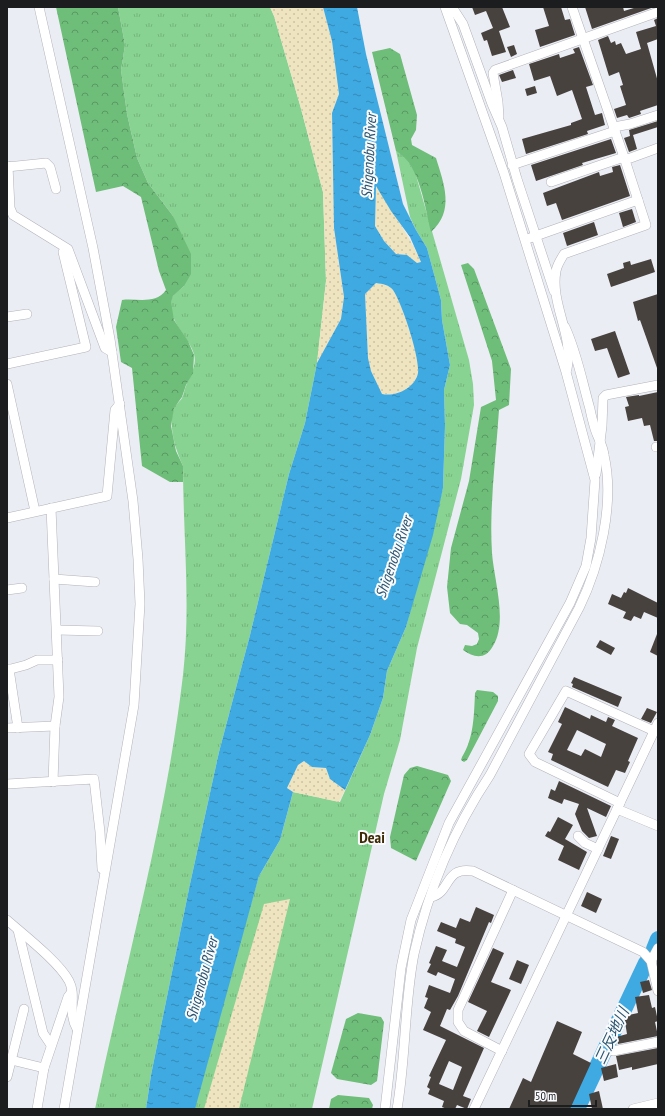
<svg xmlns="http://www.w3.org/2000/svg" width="665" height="1116" viewBox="0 0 665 1116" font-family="'PT Sans Narrow','Noto Sans JP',sans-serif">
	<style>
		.grass { fill: url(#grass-tufts) }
		.forest { fill: url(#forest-crowns) }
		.sand { fill: url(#sand-dots) }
		.water { fill: url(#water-ripples); fill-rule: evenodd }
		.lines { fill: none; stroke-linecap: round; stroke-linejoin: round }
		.river { stroke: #3faae2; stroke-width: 16 }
		.building { fill: #48423f; fill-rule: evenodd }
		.street-casing { stroke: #b2b3ba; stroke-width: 10 }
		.street { stroke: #fff; stroke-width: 9 }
		.labels { text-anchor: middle; stroke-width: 4; stroke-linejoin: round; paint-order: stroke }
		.water-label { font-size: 15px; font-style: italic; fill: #2a556d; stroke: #fafbff }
		.quarter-label { font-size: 16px; font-weight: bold; fill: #3d2a02; stroke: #fafbff }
	</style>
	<defs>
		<pattern id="grass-tufts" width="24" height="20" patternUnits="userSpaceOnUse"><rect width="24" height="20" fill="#88d391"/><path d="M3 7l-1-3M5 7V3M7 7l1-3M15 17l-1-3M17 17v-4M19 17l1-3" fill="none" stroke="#75b57d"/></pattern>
		<pattern id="forest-crowns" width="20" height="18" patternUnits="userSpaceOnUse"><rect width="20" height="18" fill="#6ebd79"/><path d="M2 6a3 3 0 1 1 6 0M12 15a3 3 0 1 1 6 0" fill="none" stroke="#5a9963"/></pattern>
		<pattern id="sand-dots" width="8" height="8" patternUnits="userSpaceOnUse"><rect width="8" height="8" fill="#eee4bf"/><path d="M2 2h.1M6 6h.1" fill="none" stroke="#ccc3a4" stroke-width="1.8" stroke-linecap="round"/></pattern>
		<pattern id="water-ripples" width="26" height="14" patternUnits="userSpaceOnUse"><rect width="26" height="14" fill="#3faae2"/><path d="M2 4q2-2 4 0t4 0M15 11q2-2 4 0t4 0" fill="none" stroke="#348ab7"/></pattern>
	</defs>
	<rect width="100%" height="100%" fill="#ebedf4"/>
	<!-- grass -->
	<g class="grass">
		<path d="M118,7H270L274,16L300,105L323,192L326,281L317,363L305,423L289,474L250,635L219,752L190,884L151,1075L146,1109H95C125,965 166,822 183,675C191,605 183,536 183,466C175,448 169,429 173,410C174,405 180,402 182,398C184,394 184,390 186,386C190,375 197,367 194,354C190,338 162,315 173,296C176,292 181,289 184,286L173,216L148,183L137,158L127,114L121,70L125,45Z"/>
		<polygon points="396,151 403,154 415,172 469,360 473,384 474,405 461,479 417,648 400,740 384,794 312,1109 193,1109 201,1074 259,876 280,840 293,792 340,802 370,735 383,698 387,671 406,627 443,488 445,426 444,390 450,365 442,320 441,300 427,248 416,230 410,217"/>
	</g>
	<!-- forest -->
	<g class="forest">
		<path d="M56,7H118L125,45L121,70L127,114L137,158L148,183L173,216L191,254V274L184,286L173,296L171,302L174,320L188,341L194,355L193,373L186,385L182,397L174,408L171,426L176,451L183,466V482H170L142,466L132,368L121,362L116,327L122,300C137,298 155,305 166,290L159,271L141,197L123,186L96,192Z"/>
		<path d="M390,48L400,54L417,115L416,130L411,139L412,145L436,158C444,184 455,211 431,232C425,208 420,164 396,151L372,52Z"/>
		<path d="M468,263L474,269L511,369L509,405L499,410C496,457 489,506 492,553C494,580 508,622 493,646C485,660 474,658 463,650L465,645L472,646L477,644L479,639L478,633L467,625L460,624L450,613L447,587L451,548L469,481L481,407L496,400L492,361L461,265Z"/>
		<path d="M477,690L493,692L498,696V701L467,760L464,762L461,760L462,757C474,738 474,715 475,693Z"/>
		<polygon points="417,766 448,775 451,781 416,861 391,848 390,837 404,775 410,768"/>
		<polygon points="358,1013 381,1017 384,1022 377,1081 371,1085 337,1079 331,1073 346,1019"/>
		<polygon points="338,1095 369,1098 373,1105 372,1109 329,1109 331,1099"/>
	</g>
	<!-- sand -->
	<g class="sand">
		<polygon points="270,7 323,7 332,41 339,94 332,113 334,228 344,297 341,319 317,363 326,281 323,192 300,105 274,16"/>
		<path d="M376,185C391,211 409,234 421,262L417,263L407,255L396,254L384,241L375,226Z"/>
		<path d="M376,283C383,284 389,285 393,290C402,303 420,358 418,372C415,389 396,396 382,394L371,371L368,358L365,294Z"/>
		<polygon points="304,761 312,767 326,768 330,779 345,790 339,802 293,792 287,788 298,765"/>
		<polygon points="290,899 239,1109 204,1109 264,904"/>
	</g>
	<!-- water -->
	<path class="water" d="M323,7H357L366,54L403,204L416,230L427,248L441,300L442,320L450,365L444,390L445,426L443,488L433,535L406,627L387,671L383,698L370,735L345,790L330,779L326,768L312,767L304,761L298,765L287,788L293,792L280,840L259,876L195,1109H146L151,1075L190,884L219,752L250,635L289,474L305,423L317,363L341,319L344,297L334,228L332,113L339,94L332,41ZM376,186L391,211L410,237L421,262L417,263L407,255L396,254L384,241L375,226ZM376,283C383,284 389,285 393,290C402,303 420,358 418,373C415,388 396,397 382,394L371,371L368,358L365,294Z"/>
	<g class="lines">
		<!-- river -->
		<g class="river">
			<polyline points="654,949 658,939"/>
			<polyline points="577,1109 646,963"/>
		</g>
	</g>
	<!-- building -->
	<g class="building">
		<polygon points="472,7 502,7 510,27 499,31 506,52 492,56 487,40 484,41 481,33 493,28 486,11 475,15"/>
		<polygon points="543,7 561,7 565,20 570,19 575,35 540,47 535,30 549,26"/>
		<polygon points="585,7 623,7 624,11 637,7 654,7 592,29"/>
		<polygon points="658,18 658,39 647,43 658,82 658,105 640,111 641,114 629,118 627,115 617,118 614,109 626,105 620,86 623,85 619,72 609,76 598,40 608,36 611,43 615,41 616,45 621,43 626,54 641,49 636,32 656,26 654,20"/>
		<polygon points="514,45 517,54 511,57 507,47"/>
		<polygon points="579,47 593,85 586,87 595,115 602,113 605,125 587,131 588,134 526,154 522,139 571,125 571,123 582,119 572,90 557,96 550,76 534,81 529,64 559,54 560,58 575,53 573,49"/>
		<polygon points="513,70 516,78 502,82 499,75"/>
		<polygon points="535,86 537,93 527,96 525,89"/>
		<polygon points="658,121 658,127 633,135 637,149 629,152 624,138 630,136 629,130"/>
		<polygon points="611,139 616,153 582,163 583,165 536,181 531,165"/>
		<polygon points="620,165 630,196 562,220 556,203 547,206 543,193 599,172 600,176 613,172 612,167"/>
		<polygon points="632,209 636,222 623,227 619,213"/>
		<polygon points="594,222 598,235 567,246 563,233"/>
		<polygon points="651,259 655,272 611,287 607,274 624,268 623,263 630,261 631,265"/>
		<polygon points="658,294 658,367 657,368 640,320 638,321 633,302"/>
		<polygon points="615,331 630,374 618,378 607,348 595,351 591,339"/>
		<polygon points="658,392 658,441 654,441 650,425 644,426 642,418 628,421 625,407 629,406 626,397 639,395 639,396"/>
		<polygon points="628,588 658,603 658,618 644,612 641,619 634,616 631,621 623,618 626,612 608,604 612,594 621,598 624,592 626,593"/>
		<polygon points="657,634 658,634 658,656 650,652"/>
		<polygon points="600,640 615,648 611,655 596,647"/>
		<polygon points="574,677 622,697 618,707 572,687 573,684 571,683"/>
		<path d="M565,707L590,719L591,715L606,722L608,717L615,720L612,726L638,738L628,761L630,762L625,773L616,770L608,787L551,760L553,754L548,752L562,724L558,722ZM577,730L606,744L601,757L585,749L581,756L567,750Z"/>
		<polygon points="647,708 657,712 651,723 641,719"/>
		<polygon points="559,781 611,806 606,817 587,808 597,836 589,838 582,831 575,814 579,804 564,799 562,804 548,798 551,789 555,791"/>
		<polygon points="558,817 573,825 565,839 587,852 579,870 558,860 564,846 545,836 548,831 550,832"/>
		<polygon points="611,836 619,839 611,859 603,856"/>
		<polygon points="587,892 602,899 596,913 581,906"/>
		<path d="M476,907L494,915L491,923L489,922L458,996L450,1010L447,1009L440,1026L484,1048L463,1096L471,1099L467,1109L457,1105L455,1109H447L442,1107L444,1101L428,1094L430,1089L427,1087L431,1077L429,1076L446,1040L423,1030L431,1012L424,1008L428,998L425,997L429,985L450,993L455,979L438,972L436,976L427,972L431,964L429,963L436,946L447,950L442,961L457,967L465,947L455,943L456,939L437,931L441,922L456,928L460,918L470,922ZM449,1061L462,1067L453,1090L439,1084Z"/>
		<polygon points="493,948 504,953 491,982 511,990 489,1037 477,1031 487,1011 468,1002"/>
		<polygon points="517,960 529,965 521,984 509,979"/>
		<polygon points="649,980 652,990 643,993 640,982"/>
		<polygon points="649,995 652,1008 655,1007 658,1021 655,1022 658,1036 618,1044 616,1037 627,1034 624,1016 638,1013 635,997"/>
		<polygon points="557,1021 582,1032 573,1054 591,1063 570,1109 509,1109 523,1078 531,1082"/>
		<polygon points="658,1048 658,1064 632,1070 632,1067 619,1070 616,1056"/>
		<polygon points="616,1064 618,1077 604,1081 601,1068"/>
		<polygon points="599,1091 603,1109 592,1109 589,1094"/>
	</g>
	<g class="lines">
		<!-- street casing -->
		<g class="street-casing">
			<g id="street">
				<polyline points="39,7 93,248 110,339 133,501 138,559 140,604 134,705 64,1109"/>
				<polyline points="452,7 463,24 492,104 502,127 517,179 554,291"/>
				<polyline points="572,7 625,160"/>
				<polyline points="499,117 498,102 493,73 495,70 658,12"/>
				<polyline points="614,127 630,124 658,115"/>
				<polyline points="512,165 615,131"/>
				<polyline points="8,166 10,208 13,215 68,249 105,348 112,352"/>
				<polyline points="7,167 46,163 50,167 56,189"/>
				<polyline points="551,182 624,157"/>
				<polyline points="530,238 638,200"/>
				<polyline points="7,317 27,314"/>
				<polyline points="7,364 86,347 63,252"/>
				<path d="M567,369C574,335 550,304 556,271C557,265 561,259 564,254L646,225L625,160L658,148"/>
				<polyline points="7,384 35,511"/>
				<polyline points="656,447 658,447"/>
				<polyline points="596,474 602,426 603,398 606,395 658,385"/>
				<polyline points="51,508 59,697 55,726 53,782"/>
				<polyline points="7,518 107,496 115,410 120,404"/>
				<polyline points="54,579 95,582"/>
				<polyline points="7,590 22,588"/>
				<polyline points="57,630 98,631"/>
				<polyline points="9,669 18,728"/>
				<polyline points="7,670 26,665 37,660 58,660"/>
				<polyline points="7,728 55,726"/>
				<polyline points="7,784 94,779 100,832 102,869"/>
				<polyline points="620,803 535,762 529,754 566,691 654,731"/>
				<polyline points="617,809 658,826"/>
				<polyline points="578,836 585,843 598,849"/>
				<path d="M431,897C451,893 444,866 473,871L643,952L651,961L658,991"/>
				<path d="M7,920C24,935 59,962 69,981C77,996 67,1012 77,1029"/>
				<polyline points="18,930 43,1033 51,1045"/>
				<polyline points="651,961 658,948"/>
				<polyline points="502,1051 464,1031 458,1022 458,1010 513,890"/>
				<polyline points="613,1051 658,1042"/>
				<polyline points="7,1059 44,1068"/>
				<polyline points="7,1077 24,1009"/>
				<polyline points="37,1109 44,1068 68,997 71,993"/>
				<polyline points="385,1109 401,968 411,920 449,823 570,603 586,566 591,538 595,480 566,372 504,173 445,7"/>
				<path d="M397,1109C406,1058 404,1005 414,954C428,891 454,829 490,775L579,608C600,565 615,503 604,455C603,446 598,438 595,429C593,422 591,415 590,409C582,381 577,353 565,327"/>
				<polyline points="474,1109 658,723"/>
				<polyline points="633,1109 658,1103"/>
			</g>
		</g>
		<!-- street -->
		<use href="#street" class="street"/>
	</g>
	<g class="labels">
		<!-- water labels -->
		<g class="water-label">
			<text transform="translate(369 156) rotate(-87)" y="5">Shigenobu River</text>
			<text transform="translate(394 557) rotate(-71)" y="5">Shigenobu River</text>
			<text transform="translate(202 979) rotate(-75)" y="5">Shigenobu River</text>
			<text transform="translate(612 1036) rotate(-65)" y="5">三反地川</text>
		</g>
		<!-- quarter labels -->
		<g class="quarter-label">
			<text x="372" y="843">Deai</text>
		</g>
	</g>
	<!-- border -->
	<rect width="665" height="1116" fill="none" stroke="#1c1d1f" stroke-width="16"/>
	<!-- scale -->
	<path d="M529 1100v6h67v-6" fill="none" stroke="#1c1d1f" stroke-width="2"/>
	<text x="535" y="1100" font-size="12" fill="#1c1d1f" stroke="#fafbff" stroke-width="3" paint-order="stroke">50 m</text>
</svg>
